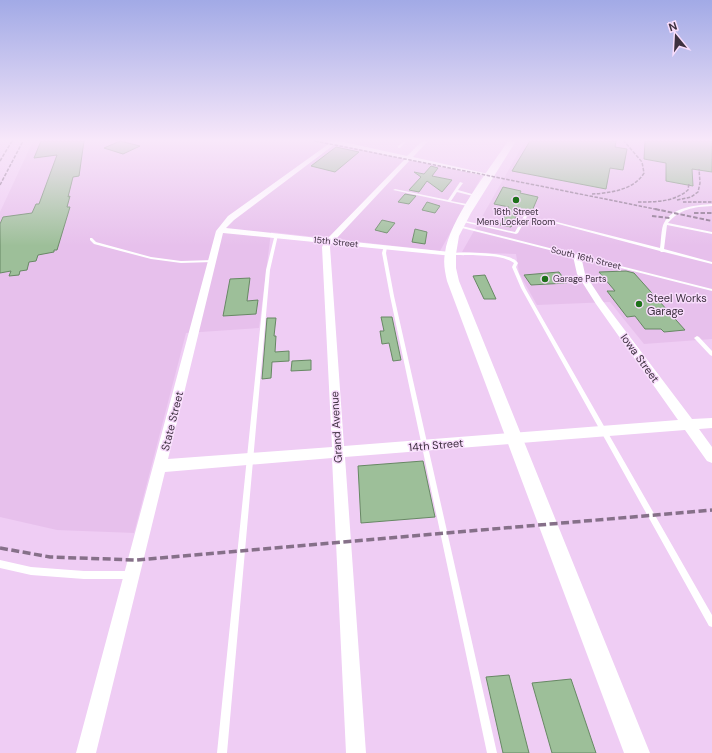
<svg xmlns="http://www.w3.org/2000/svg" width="712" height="753" viewBox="0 0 712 753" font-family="'DM Sans',sans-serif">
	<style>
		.built { fill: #e7c0ec }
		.building { fill: #9dbf99; stroke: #678864 }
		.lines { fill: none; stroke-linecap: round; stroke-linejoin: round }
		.service { fill: #fff; fill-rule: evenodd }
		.minor { fill: #fff; fill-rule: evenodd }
		.secondary { fill: #fff; fill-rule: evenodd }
		.rail-far2 { stroke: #867089; stroke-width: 1.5; stroke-dasharray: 3.5 1.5; stroke-linecap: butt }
		.rail-far1 { stroke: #867089; stroke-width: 2; stroke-dasharray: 4.5 2; stroke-linecap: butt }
		.rail { stroke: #867089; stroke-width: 3.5; stroke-dasharray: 8 3.5; stroke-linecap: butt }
		.poi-dot { fill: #1e711a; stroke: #f8ddfc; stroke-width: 1.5 }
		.labels { text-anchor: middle; stroke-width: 3; stroke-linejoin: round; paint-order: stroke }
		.far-poi-label { font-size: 9px; fill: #3e3140; stroke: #f8ddfc }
		.far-street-label { font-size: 9px; fill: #3e3140; stroke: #f8ddfc }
		.poi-label { font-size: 11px; fill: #3e3140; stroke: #f8ddfc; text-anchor: start }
		.street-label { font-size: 11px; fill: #3e3140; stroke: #f8ddfc }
	</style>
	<rect width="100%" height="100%" fill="#efcdf4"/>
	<!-- built -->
	<g class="built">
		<polygon points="33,141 318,141 483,174 440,251 271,232 259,328 186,333 134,533 57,530 0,517 0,212"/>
		<polygon points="525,141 712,141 712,339 644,344 610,302 537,305 519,273 516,254 462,252"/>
	</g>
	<!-- building -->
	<g class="building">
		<polygon points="41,141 84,141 79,176 73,177 68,197 70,196 67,207 70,207 57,250 54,250 54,252 38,255 36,261 29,262 27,270 20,271 19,275 9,276 11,271 0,273 0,224 3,217 32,213 36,204 39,204 57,155 34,158"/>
		<polygon points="120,141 140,146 123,154 104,148"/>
		<polygon points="530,141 616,141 615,147 627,149 623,170 610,168 606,189 512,171"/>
		<polygon points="645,141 712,141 712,172 692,169 693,186 666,181 666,163 644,159"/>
		<polygon points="336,147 359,152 335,172 311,166"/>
		<polygon points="431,166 438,168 432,176 452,180 442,192 427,181 419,192 409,190 421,177 414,172 424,174"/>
		<polygon points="503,187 521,191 520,193 538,197 532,211 519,210 511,227 500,225 509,207 494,204"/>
		<polygon points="405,194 416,196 409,204 398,202"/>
		<polygon points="427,202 440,206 435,213 422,210"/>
		<polygon points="382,220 395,223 387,233 375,230"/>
		<polygon points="415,229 427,232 425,244 412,242"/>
		<polygon points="626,271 634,273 685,330 664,332 661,329 645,329 635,316 627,317 607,291 615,291 599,272"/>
		<polygon points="559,272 567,283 531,285 524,275"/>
		<polygon points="485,275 496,299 484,299 473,276"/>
		<polygon points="250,278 247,301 258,300 256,314 223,316 230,279"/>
		<polygon points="381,317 392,317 401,360 393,361 389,343 382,344 380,331 384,331"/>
		<polygon points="267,318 276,318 274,336 276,336 275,352 289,351 289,361 272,362 271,378 262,379"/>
		<polygon points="311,360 311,370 291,371 292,361"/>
		<polygon points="423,461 435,517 361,523 358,466"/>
		<polygon points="509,675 529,753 503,753 486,677"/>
		<polygon points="571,679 596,753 552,753 532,683"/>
	</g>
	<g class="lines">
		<!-- service -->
		<g class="service">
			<polygon points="405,141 407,141 400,148 398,148 398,146"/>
			<polygon points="460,182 463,183 458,190 479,196 477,197 457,192 451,201 472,205 472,207 393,190 395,189 448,200"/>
			<path d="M712,204V206C693,207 680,209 668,223L712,232V234L667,225L664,249L712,262V264L664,252H661L660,251L547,221L549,220L660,248C661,243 661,228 664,223C672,207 696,205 712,204Z"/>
			<polygon points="525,214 528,215 518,233 516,234 459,221 461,220 515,232"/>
			<polygon points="458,225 712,289 712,291 458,227"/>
			<polygon points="275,234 278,235 270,270 227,753 217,753 266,270"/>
			<polygon points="90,238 92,238 96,242 151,257 181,261 213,260 215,261 213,262 181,263 151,259 94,244 90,240"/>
			<polygon points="384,246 387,247 386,253 394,296 497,753 487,753 390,296 382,253"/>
			<path d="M449,253C462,252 502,252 513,259C515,259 517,262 518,263L516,267L525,288L712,615V627L709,626L521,288L512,267L514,263C501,253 467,256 450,255H449Z"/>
			<polygon points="697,336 699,337 712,351 712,356 710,355 695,339 694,338"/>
			<polygon points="0,560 31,567 84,571 131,571 134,572 135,575 134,578 131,579 84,579 31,575 0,568"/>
		</g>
		<!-- minor -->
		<path class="minor" d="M325,141H339L407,156L422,141H428L413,157L493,175L490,177L410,160L335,240L450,252L454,254L453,256L331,244L330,247L344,446L678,420L596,304L577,274L573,256L577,254L581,256L585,274L602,300L692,419L712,418V428L699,429L712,447V463L707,461L685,430L345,457L366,753H346L332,458L165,472L96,753H76L216,231L228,216L330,143ZM335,144L405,159L327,239L226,228L234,220ZM223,233L324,243L322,247L332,447L168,459Z"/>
		<!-- secondary -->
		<path class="secondary" d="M508,141H516L471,213L459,236L456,254V268L459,281L650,753H624L447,281C445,272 443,263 445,253C449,220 489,170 508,141Z"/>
		<!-- rail-far2 -->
		<g class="rail-far2">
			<polyline points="315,141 660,210"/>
			<polyline points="0,161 12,141"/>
			<polyline points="0,185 23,141"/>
			<path d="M592,194C610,193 634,190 644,173L642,162L624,141"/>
			<polyline points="677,200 691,197 698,192 700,183 699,169"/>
			<path d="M638,202C656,202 674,202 688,190L689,183"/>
			<polyline points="683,202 712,202"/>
		</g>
		<!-- rail-far1 -->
		<g class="rail-far1">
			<polyline points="655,209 712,221"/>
			<polyline points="694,213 712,213"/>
			<polyline points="652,216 670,218"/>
		</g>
		<!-- rail -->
		<polyline class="rail" points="0,548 50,557 136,560 712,510"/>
	</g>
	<!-- sky -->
	<linearGradient id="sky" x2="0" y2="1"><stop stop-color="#a2aae6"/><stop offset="0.57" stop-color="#f8e8fa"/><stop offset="1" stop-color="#f8e8fa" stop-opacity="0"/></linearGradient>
	<rect width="712" height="246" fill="url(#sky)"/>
	<!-- markers -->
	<g class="poi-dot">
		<circle cx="516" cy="200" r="4"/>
		<circle cx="545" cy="279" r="4"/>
		<circle cx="639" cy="304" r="4"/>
	</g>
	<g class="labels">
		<!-- far-poi labels -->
		<g class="far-poi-label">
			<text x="516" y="215">16th Street<tspan x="516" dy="10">Mens Locker Room</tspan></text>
			<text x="553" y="282" text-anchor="start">Garage Parts</text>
		</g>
		<!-- far-street labels -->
		<g class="far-street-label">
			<text transform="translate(336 242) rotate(6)" y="3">15th Street</text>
			<text transform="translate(586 258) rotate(14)" y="3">South 16th Street</text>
		</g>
		<!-- poi labels -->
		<g class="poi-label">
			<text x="647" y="302">Steel Works<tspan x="647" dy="13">Garage</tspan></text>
		</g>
		<!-- street labels -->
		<g class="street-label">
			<text transform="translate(640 358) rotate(54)" y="4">Iowa Street</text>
			<text transform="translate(172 421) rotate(-76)" y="4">State Street</text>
			<text transform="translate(336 427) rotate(-93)" y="4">Grand Avenue</text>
			<text transform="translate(436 445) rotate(-5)" y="4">14th Street</text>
		</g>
	</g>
	<!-- north arrow -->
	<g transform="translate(676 36) rotate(342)" stroke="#f8ddfc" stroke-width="3" paint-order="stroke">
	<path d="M0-3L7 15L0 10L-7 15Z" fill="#3e3140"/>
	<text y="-6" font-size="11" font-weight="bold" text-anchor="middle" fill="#3e3140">N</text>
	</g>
</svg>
